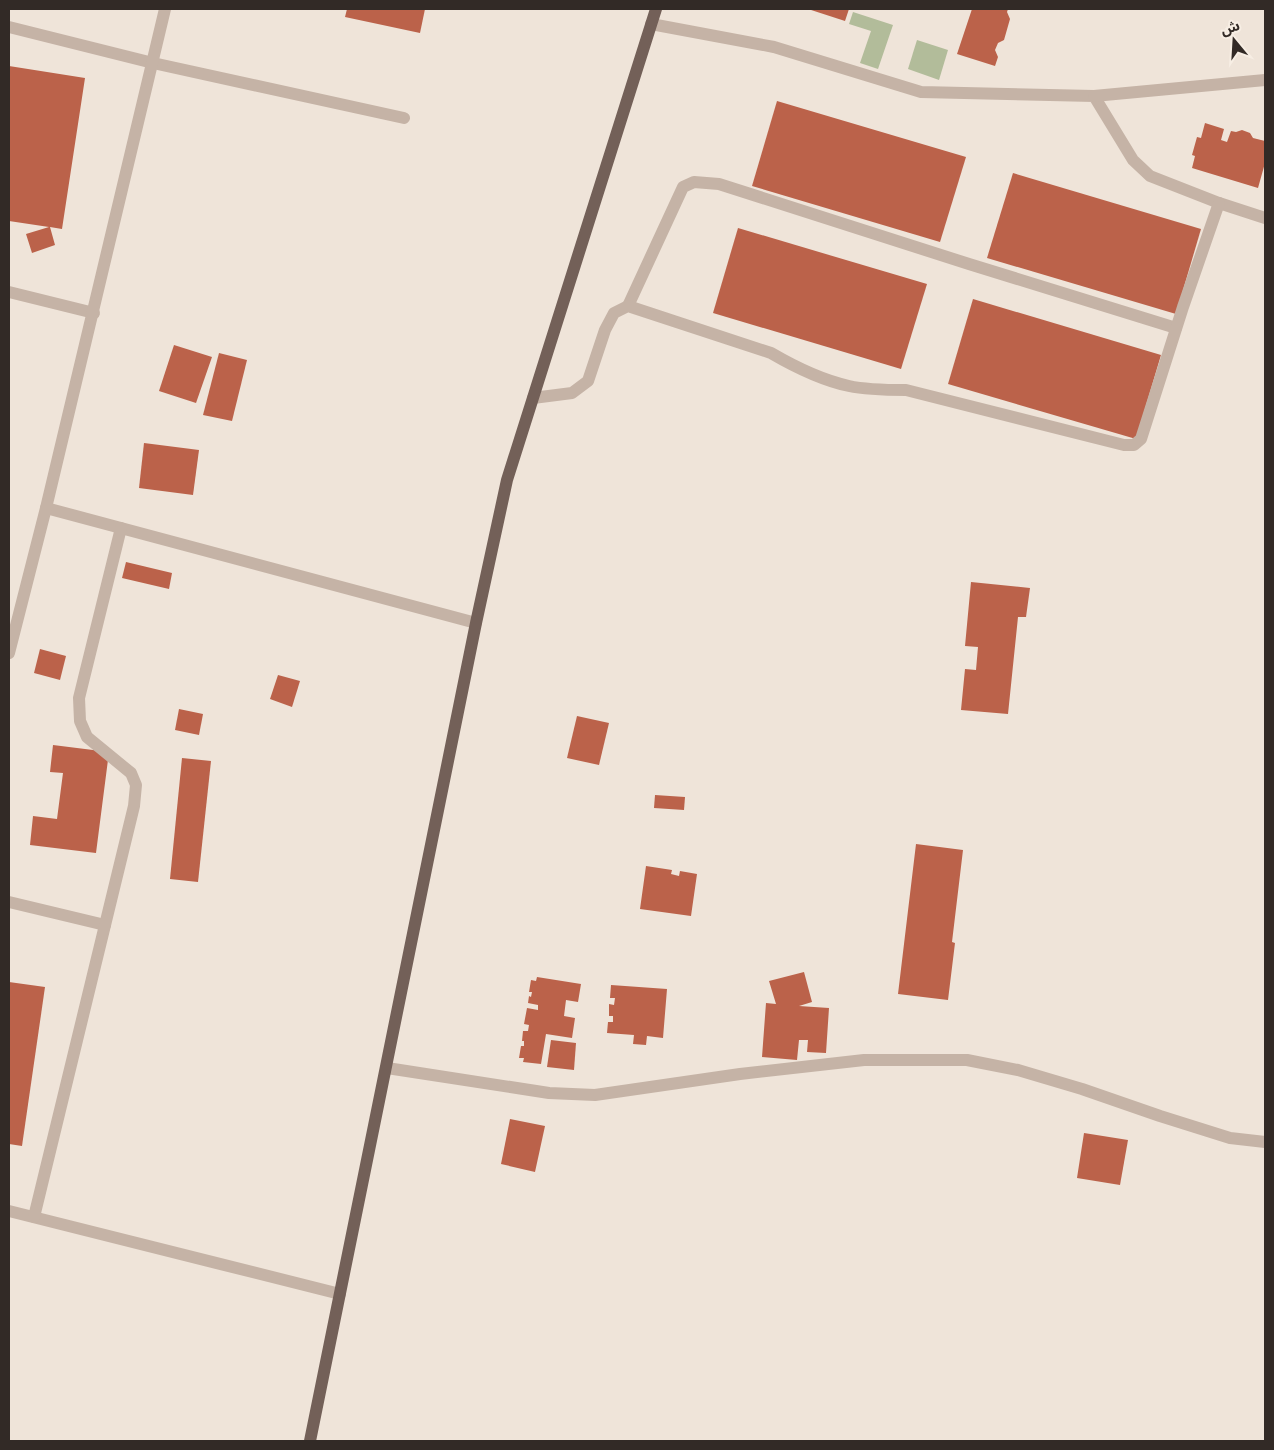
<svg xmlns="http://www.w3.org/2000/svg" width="1274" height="1450" viewBox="0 0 1274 1450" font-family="Cabin,'Noto Sans Arabic',sans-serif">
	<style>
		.green { fill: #b2bc9a }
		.building { fill: #bb624a }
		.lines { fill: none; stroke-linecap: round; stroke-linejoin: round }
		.minor { stroke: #c5b3a6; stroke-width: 12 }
		.major { stroke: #736058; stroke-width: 12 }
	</style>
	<rect width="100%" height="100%" fill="#efe4d9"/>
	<!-- green -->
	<g class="green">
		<polygon points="853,12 893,25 878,69 860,63 871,31 849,24"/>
		<polygon points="917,40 948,50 939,80 908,69"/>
	</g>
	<!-- building -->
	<g class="building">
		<polygon points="347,9 425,9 420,33 345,17"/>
		<polygon points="808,9 849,9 845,21"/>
		<polygon points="972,9 1008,9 1007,12 1010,19 1004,40 998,43 995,50 998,57 995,66 957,54"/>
		<polygon points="9,66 85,78 62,229 50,227 55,245 32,253 26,234 49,227 9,221"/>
		<polygon points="777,101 966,157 940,242 752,186"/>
		<polygon points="1205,123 1224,129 1221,140 1227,142 1231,131 1236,132 1242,130 1250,133 1253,138 1265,141 1265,163 1258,188 1192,168 1195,156 1192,155 1197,137 1201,138"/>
		<polygon points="1013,173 1201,229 1176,314 987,258"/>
		<polygon points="738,228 927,284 901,369 713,313"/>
		<polygon points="973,299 1161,355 1136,439 948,384"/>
		<polygon points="174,345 212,357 196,403 159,391"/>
		<polygon points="219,353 247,360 232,421 203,415"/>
		<polygon points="144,443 199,450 193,495 139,488"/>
		<polygon points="126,562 172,573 169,589 122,578"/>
		<polygon points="971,582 1030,588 1026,617 1018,617 1008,714 961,710 965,669 976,670 978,647 965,646"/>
		<polygon points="40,649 66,656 60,680 34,673"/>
		<polygon points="278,675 300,681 292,707 270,699"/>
		<polygon points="179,709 203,714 199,735 175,730"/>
		<polygon points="577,716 609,723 599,765 567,758"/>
		<polygon points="53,745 109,752 96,853 30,845 33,816 57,819 63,773 50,772"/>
		<polygon points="182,758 211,761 198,882 170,879"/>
		<polygon points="655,795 685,797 684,810 654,808"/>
		<polygon points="916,844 963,850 952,942 955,943 948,1000 898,994"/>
		<polygon points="646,866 672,870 671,874 679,876 680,871 697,874 691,916 640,909"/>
		<polygon points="804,972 812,1002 799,1006 829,1008 826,1053 807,1052 808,1040 799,1040 797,1060 762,1057 766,1003 776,1004 769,981"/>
		<polygon points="537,977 581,984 578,1002 566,1000 564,1016 575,1018 572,1038 546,1034 541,1064 523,1062 524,1058 519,1058 521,1046 524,1046 524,1041 522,1041 523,1031 528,1031 529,1025 524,1024 527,1008 538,1010 538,1005 528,1003 529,996 531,997 532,992 529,992 531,980 536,981"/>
		<polygon points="9,982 45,987 22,1146 9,1144"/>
		<polygon points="611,985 667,989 663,1038 647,1036 646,1045 633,1044 634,1035 607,1033 608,1022 613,1022 613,1016 609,1016 609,1004 614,1005 615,998 610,998"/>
		<polygon points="551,1040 576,1043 574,1070 547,1067"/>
		<polygon points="510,1119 545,1126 535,1172 501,1164"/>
		<polygon points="1084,1133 1128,1140 1120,1185 1077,1178"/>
	</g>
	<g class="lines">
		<!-- minor -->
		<g class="minor">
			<polyline points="651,24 774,47 921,92 1094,96 1133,160 1150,176 1219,203 1265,218"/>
			<polyline points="9,27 153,63 404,118"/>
			<polyline points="1094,96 1265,80"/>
			<polyline points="9,292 94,313"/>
			<polyline points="628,306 683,187 694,182 719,184 969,264 1176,328"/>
			<path d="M533,398L572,393L588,381L605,330L614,313L628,306L771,353C795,367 821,380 849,386C867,390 887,390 906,390L1124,445H1134L1141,439L1183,307L1219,203"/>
			<polyline points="46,508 476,623"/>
			<polyline points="9,653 46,508 165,9"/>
			<polyline points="9,902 105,925"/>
			<polyline points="387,1068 549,1093 595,1095 740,1074 864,1060 967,1060 1018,1070 1082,1089 1160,1116 1230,1138 1265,1142"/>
			<polyline points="9,1211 340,1294"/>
			<polyline points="34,1217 134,806 136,785 131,773 87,737 80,721 79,698 121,528"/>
		</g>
		<!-- major -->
		<polyline class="major" points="310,1441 476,623 507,480 656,9"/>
	</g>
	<!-- border -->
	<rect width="1274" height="1450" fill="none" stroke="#322a26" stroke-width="20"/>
	<!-- north arrow -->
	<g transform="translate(1234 40) rotate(342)" stroke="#f7eee4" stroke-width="4" paint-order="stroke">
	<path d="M0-4L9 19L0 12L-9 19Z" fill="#322a26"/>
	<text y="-8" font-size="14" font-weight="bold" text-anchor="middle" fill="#322a26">ش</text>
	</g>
</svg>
